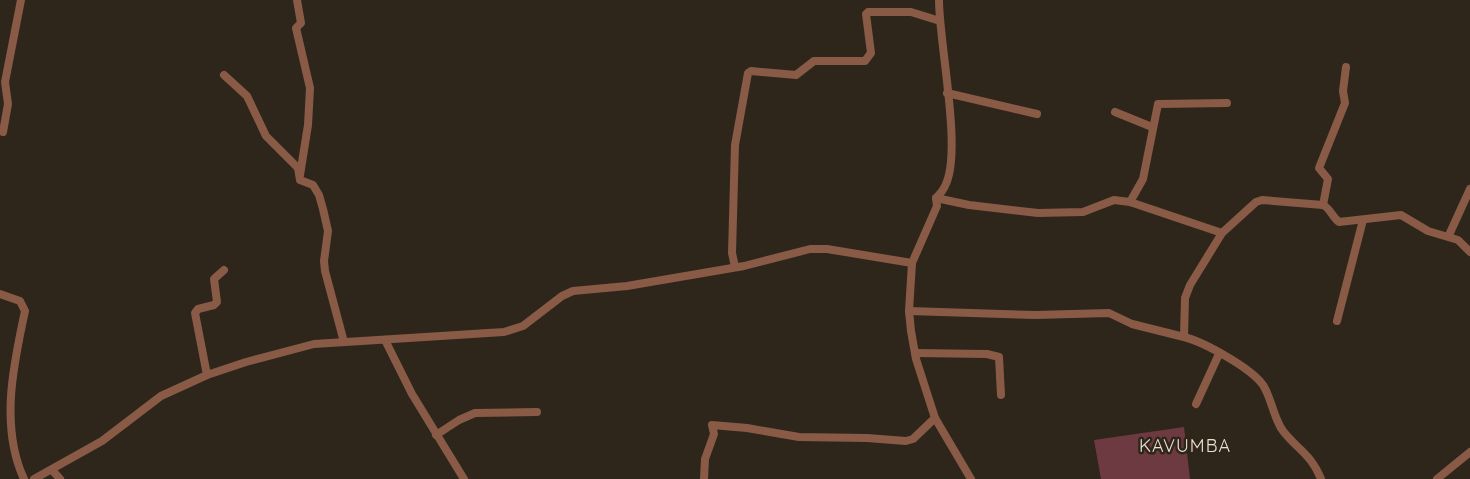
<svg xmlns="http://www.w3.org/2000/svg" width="1470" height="479" viewBox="0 0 1470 479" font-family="Quicksand,sans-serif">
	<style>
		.green { fill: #6e3a41 }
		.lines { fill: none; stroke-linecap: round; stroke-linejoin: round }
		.minor { stroke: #895a46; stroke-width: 8 }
		.labels { text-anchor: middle; stroke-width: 5; stroke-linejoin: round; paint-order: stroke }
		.quarter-label { font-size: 18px; letter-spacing: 1px; fill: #ebdfd0; stroke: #2e261a }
	</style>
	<rect width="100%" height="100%" fill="#2e261a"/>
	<!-- green -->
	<polygon class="green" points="1184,427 1190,479 1101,479 1094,440"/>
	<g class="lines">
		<!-- minor -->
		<g class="minor">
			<polyline points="297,0 301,23 296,28 310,88 308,125 300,175"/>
			<path d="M939,0C939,44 963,152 945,186C943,191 939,195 936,198L937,206L912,263L909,311L911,331L916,359L935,418L971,479"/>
			<polyline points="224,75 247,96 266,136 298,168 300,180 313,185 319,195 323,209 328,231 324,261 325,271 344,342"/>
			<polyline points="947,93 1037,114"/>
			<polyline points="1115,112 1152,127"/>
			<polyline points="3,132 8,104 5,82 21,0"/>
			<polyline points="936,198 969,205 1038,213 1083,212 1114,200 1130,202 1222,233"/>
			<polyline points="1130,202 1143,179 1158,104 1227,103"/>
			<polyline points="1323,205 1328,179 1319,168 1345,103 1343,91 1346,67"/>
			<polyline points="1449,235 1470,189"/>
			<polyline points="735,267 732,253 735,145 748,73 751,71 796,75 814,61 865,61 871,53 866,14 868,12 911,12 940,21"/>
			<path d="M0,294L20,301L25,311C13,366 0,427 24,479"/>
			<polyline points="909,311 1035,315 1109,313 1132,324 1184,337"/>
			<polyline points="1337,321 1363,220"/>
			<polyline points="385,340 412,394 464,479"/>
			<polyline points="915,353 987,354 999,357 1001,395"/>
			<polyline points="207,375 195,313 198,309 214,305 217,302 214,279 224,270"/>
			<polyline points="1196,404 1219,354"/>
			<polyline points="436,435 459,420 475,413 537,412"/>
			<polyline points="52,470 60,479"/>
			<polyline points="34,479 102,441 161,396 207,375 246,362 314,344 504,332 523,326 562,296 573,291 627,286 744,266 810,249 827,249 912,263"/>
			<polyline points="704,479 705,459 714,434 712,425 747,428 799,437 867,438 906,441 913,439 935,418"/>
			<path d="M1321,479C1311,454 1298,450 1283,431C1273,417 1272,399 1263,385C1251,368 1204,342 1184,337L1185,298L1190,285L1222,233L1256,202L1262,200L1323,205C1331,209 1332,217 1339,222L1401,215L1428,231L1458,240L1470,252"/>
			<polyline points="1437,479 1470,452"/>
		</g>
	</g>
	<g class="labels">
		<!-- quarter labels -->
		<g class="quarter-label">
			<text x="1185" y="452">KAVUMBA</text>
		</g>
	</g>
</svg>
